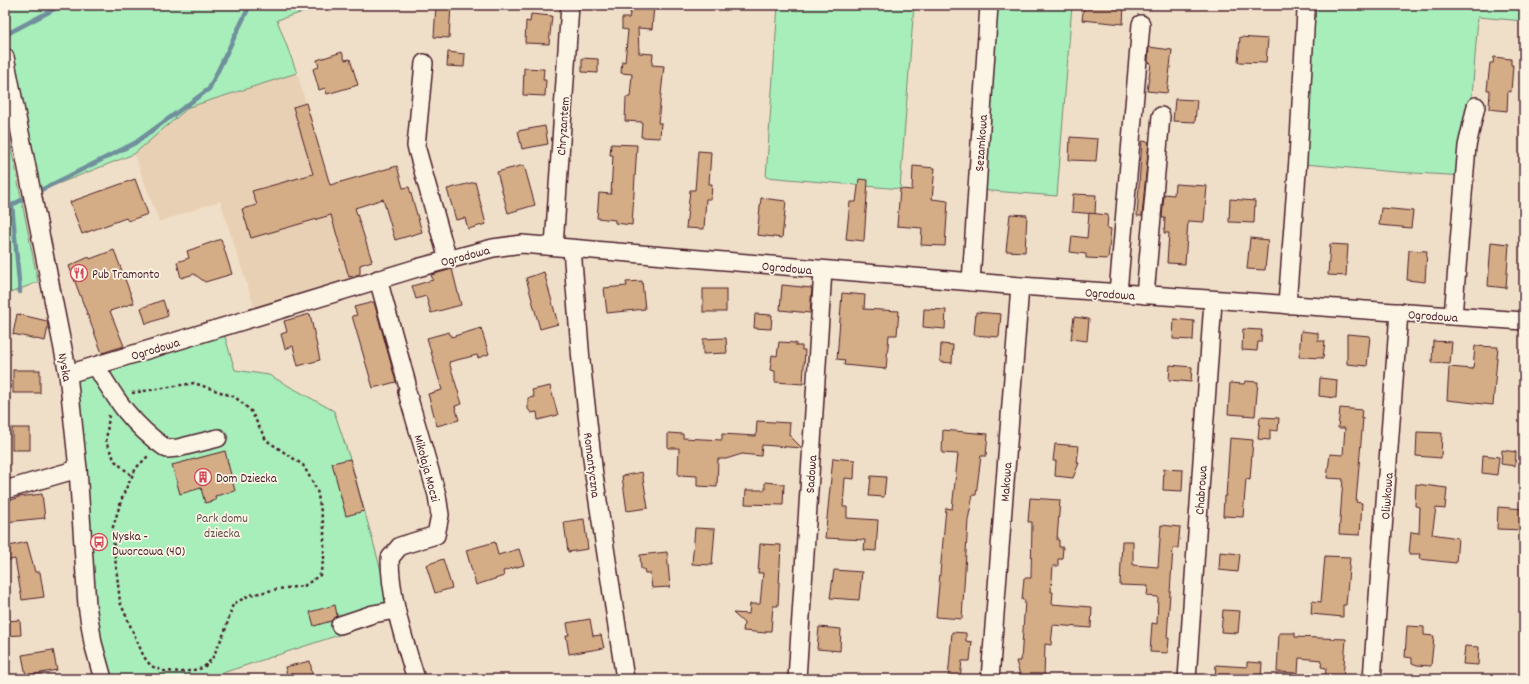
<svg xmlns="http://www.w3.org/2000/svg" width="1529" height="684" viewBox="0 0 1529 684" font-family="Dekko,sans-serif">
	<style>
		.built { fill: #e8d0b4 }
		.green { fill: #a7eebb; stroke: #788673 }
		.lines { fill: none; stroke-linecap: round; stroke-linejoin: round }
		.stream { stroke: #708f9c; stroke-width: 4.5 }
		.building { fill: #d4ac85; stroke: #4a1f2b }
		.minor-casing { stroke: #4a1f2b; stroke-width: 20 }
		.path { stroke: #4a1f2b; stroke-width: 2.5; stroke-dasharray: 3 3; stroke-linecap: butt }
		.minor { stroke: #fcf5e5; stroke-width: 17 }
		.labels { text-anchor: middle; stroke-width: 3.5; stroke-linejoin: round; paint-order: stroke }
		.street-label { font-size: 13px; fill: #4a1f2b; stroke: #fcf5e5 }
		.poi-label { font-size: 13px; fill: #4a1f2b; stroke: #fcf5e5; text-anchor: start }
		.park-label { font-size: 13px; fill: #61534f; stroke: #fcf5e5 }
	</style>
	<rect width="100%" height="100%" fill="#f0dfc8"/>
	<filter id="ink" filterUnits="userSpaceOnUse"><feTurbulence type="fractalNoise" baseFrequency=".025" numOctaves="2"/><feDisplacementMap in="SourceGraphic" scale="8" xChannelSelector="R" yChannelSelector="G"/><feConvolveMatrix kernelMatrix="1 2 1 2 8 2 1 2 1" color-interpolation-filters="sRGB"/></filter>
	<g filter="url(#ink)">
		<!-- built -->
		<polygon class="built" points="297,73 330,185 342,212 363,284 257,316 220,201 159,222 134,154 189,107"/>
		<!-- green -->
		<g class="green">
			<polygon points="5,5 327,5 277,20 297,73 189,107 134,154 32,194 5,57"/>
			<polygon points="778,5 914,5 900,189 766,177"/>
			<polygon points="992,5 1072,5 1057,196 979,190"/>
			<polygon points="1312,5 1524,5 1524,21 1478,17 1466,176 1396,172 1304,164"/>
			<polygon points="5,117 38,282 5,295"/>
			<polygon points="222,327 235,370 269,375 334,411 350,459 394,617 204,679 103,679 68,374"/>
		</g>
		<g class="lines">
			<!-- stream -->
			<g class="stream">
				<polyline points="5,35 62,5"/>
				<polyline points="35,193 135,143 209,89 250,5"/>
				<polyline points="20,292 12,205 29,196"/>
			</g>
		</g>
		<!-- building -->
		<g class="building">
			<polygon points="436,5 451,5 449,38 434,37"/>
			<polygon points="632,5 654,5 652,29 638,28 639,53 653,54 652,65 664,66 658,123 661,123 660,138 641,137 642,122 625,121 626,97 630,97 632,74 621,73 622,61 625,62 628,30 622,29 622,18 629,18"/>
			<polygon points="1084,5 1124,5 1123,24 1082,20"/>
			<polygon points="531,14 552,16 549,44 525,43 526,21 530,22"/>
			<polygon points="1240,37 1268,39 1266,63 1238,62"/>
			<polygon points="1149,47 1172,50 1167,93 1147,91 1151,63 1148,62"/>
			<polygon points="342,52 345,60 350,59 358,85 327,94 325,88 319,90 313,69 319,67 317,60"/>
			<polygon points="448,52 465,54 464,67 447,66"/>
			<polygon points="1494,57 1511,59 1511,65 1513,65 1511,92 1508,91 1507,111 1489,109 1490,90 1487,90 1490,63 1493,63"/>
			<polygon points="582,58 598,59 598,73 582,72"/>
			<polygon points="524,68 544,69 543,80 546,80 545,96 523,95"/>
			<polygon points="1175,99 1197,100 1195,122 1173,121"/>
			<polygon points="306,103 330,185 397,166 403,188 409,187 422,232 395,240 383,199 355,208 372,261 360,265 360,274 349,277 331,215 251,238 242,209 257,205 252,191 313,174 293,107"/>
			<polygon points="545,126 548,144 522,149 518,131"/>
			<polygon points="1070,137 1098,139 1096,161 1069,160"/>
			<polygon points="1142,141 1149,142 1142,216 1137,216"/>
			<polygon points="611,144 637,145 632,225 615,223 615,220 597,218 599,193 611,194 613,155 610,155"/>
			<polygon points="698,151 711,152 709,184 712,184 711,199 706,199 704,229 686,228 690,190 695,190"/>
			<polygon points="524,165 535,205 508,213 497,172"/>
			<polygon points="913,166 935,168 932,199 948,201 945,246 921,245 922,228 897,226 900,189 912,190"/>
			<polygon points="135,179 148,214 128,221 126,218 82,234 70,202"/>
			<polygon points="859,179 868,180 864,241 846,239 850,202 856,202"/>
			<polygon points="475,182 486,224 468,229 465,218 456,220 447,189"/>
			<polygon points="1175,184 1207,186 1204,222 1188,221 1185,264 1167,263 1169,233 1164,233 1165,218 1162,218 1164,194 1174,195"/>
			<polygon points="1073,194 1096,195 1095,214 1072,212"/>
			<polygon points="761,198 786,201 782,238 757,235"/>
			<polygon points="1230,199 1255,201 1254,223 1229,222"/>
			<polygon points="1381,208 1413,211 1411,228 1379,225"/>
			<polygon points="1089,213 1108,215 1107,228 1111,229 1108,259 1086,258 1086,254 1070,252 1072,236 1087,238"/>
			<polygon points="1010,214 1027,215 1025,252 1006,251"/>
			<polygon points="1250,238 1268,240 1265,270 1247,269"/>
			<polygon points="221,239 232,274 205,282 194,274 181,278 177,262 189,258 187,251"/>
			<polygon points="1491,242 1509,244 1506,288 1488,286"/>
			<polygon points="1330,244 1348,245 1346,276 1328,275"/>
			<polygon points="114,250 134,303 110,311 124,346 102,353 69,266 89,257 90,259"/>
			<polygon points="1409,250 1427,251 1425,282 1407,280"/>
			<polygon points="452,269 461,305 431,313 426,296 416,299 412,286 433,280 431,275"/>
			<polygon points="544,272 558,324 540,329 526,278"/>
			<polygon points="642,281 645,309 607,313 604,288 627,286 626,282"/>
			<polygon points="782,285 812,288 810,313 780,310"/>
			<rect x="703" y="289" width="23" height="23"/>
			<polygon points="842,293 865,295 864,309 899,311 897,335 889,335 886,369 844,365 845,360 837,359"/>
			<polygon points="163,300 168,316 146,324 141,308"/>
			<polygon points="374,302 396,382 373,388 352,316 357,315 354,307"/>
			<polygon points="924,309 946,310 945,329 923,327"/>
			<polygon points="976,312 1001,314 999,337 974,335"/>
			<polygon points="17,314 47,321 48,327 45,341 13,334"/>
			<polygon points="310,314 320,360 298,366 293,346 285,349 281,334 287,332 284,321"/>
			<polygon points="755,314 772,315 771,329 754,328"/>
			<polygon points="1074,317 1089,319 1087,341 1071,339"/>
			<polygon points="1174,319 1194,321 1193,340 1173,339"/>
			<polygon points="481,328 489,354 478,358 477,355 449,362 462,404 455,406 459,420 437,426 428,394 442,390 427,338 449,332 451,337"/>
			<polygon points="1243,329 1262,330 1261,342 1258,342 1257,351 1242,350"/>
			<polygon points="1301,331 1318,333 1318,341 1325,341 1323,358 1299,357"/>
			<polygon points="1347,334 1370,336 1367,366 1347,364"/>
			<polygon points="726,338 727,353 703,354 703,339"/>
			<polygon points="1433,341 1452,342 1450,364 1432,363"/>
			<polygon points="779,342 796,343 796,346 802,346 802,350 805,350 803,384 775,382 775,371 770,370 772,355 777,356"/>
			<polygon points="941,344 953,345 952,363 940,362"/>
			<polygon points="1475,346 1498,347 1493,405 1447,400 1449,367 1473,369"/>
			<polygon points="1170,365 1192,367 1191,382 1169,380"/>
			<rect x="13" y="370" width="27" height="23"/>
			<polygon points="1320,378 1337,380 1336,398 1319,396"/>
			<polygon points="1245,381 1258,382 1255,416 1228,414 1230,383 1244,384"/>
			<polygon points="550,386 558,415 538,420 537,412 531,413 528,409 528,398 534,397 532,390"/>
			<polygon points="1340,408 1362,410 1361,418 1363,418 1356,502 1362,503 1360,535 1339,534 1343,479 1327,478 1330,454 1343,455 1345,428 1338,428"/>
			<polygon points="1260,417 1279,418 1278,431 1270,430 1270,440 1258,439"/>
			<polygon points="757,421 790,423 789,435 802,448 762,445 761,456 742,454 726,459 718,459 717,487 697,486 697,476 678,475 679,448 668,448 668,433 683,434 683,438 722,440 722,434 756,436"/>
			<rect x="12" y="428" width="18" height="22"/>
			<polygon points="943,430 988,434 986,456 981,456 976,495 973,495 968,520 962,619 936,617 946,508 952,509 958,454 942,453"/>
			<polygon points="1417,432 1442,433 1441,458 1416,456"/>
			<polygon points="1230,438 1253,440 1250,480 1246,479 1243,517 1223,516 1224,496 1226,496"/>
			<polygon points="1055,444 1079,446 1077,462 1079,463 1073,478 1055,476 1056,461 1053,461"/>
			<polygon points="1502,450 1516,452 1515,466 1501,464"/>
			<polygon points="225,451 235,491 215,496 216,500 205,503 201,488 180,494 172,465"/>
			<polygon points="1483,455 1499,457 1497,475 1482,473"/>
			<polygon points="833,458 855,460 854,479 845,478 843,507 847,507 847,518 878,520 876,551 864,550 865,540 825,538"/>
			<polygon points="350,459 364,511 346,516 332,463"/>
			<polygon points="1164,469 1183,470 1182,491 1163,490"/>
			<polygon points="642,472 648,508 627,511 622,476"/>
			<polygon points="871,476 886,477 884,497 869,496"/>
			<polygon points="765,482 784,484 783,505 745,504 746,490 765,490"/>
			<polygon points="1416,484 1447,488 1445,509 1436,508 1432,534 1458,538 1456,563 1419,559 1420,554 1409,554 1411,532 1419,533 1420,507 1415,506"/>
			<polygon points="42,494 45,518 5,522 5,500 15,499 18,497"/>
			<polygon points="1030,498 1060,500 1057,540 1059,540 1059,547 1063,547 1062,559 1058,559 1058,566 1053,566 1051,592 1053,592 1052,604 1092,607 1091,628 1053,625 1051,645 1045,644 1044,679 1021,679 1016,661 1021,661 1025,600 1022,600 1024,578 1031,578 1032,522 1028,522"/>
			<polygon points="1498,507 1524,509 1524,530 1497,529"/>
			<polygon points="584,519 588,549 568,552 564,522"/>
			<polygon points="1161,525 1180,527 1178,548 1173,548 1167,638 1169,638 1168,653 1150,652 1152,623 1157,624 1158,597 1147,596 1148,586 1120,585 1122,541 1133,541 1133,565 1158,567"/>
			<polygon points="695,528 715,529 712,565 692,564"/>
			<polygon points="27,542 35,572 40,572 44,597 22,600 15,559 5,561 5,547"/>
			<polygon points="495,542 498,555 519,549 524,565 503,571 504,576 476,585 466,550"/>
			<polygon points="760,544 781,545 778,606 773,606 771,631 766,631 766,633 743,631 744,623 733,613 749,614 750,604 760,604 763,573 758,573"/>
			<polygon points="667,552 670,587 652,588 650,573 645,573 644,569 641,569 640,555"/>
			<polygon points="1220,552 1240,554 1238,572 1219,570"/>
			<polygon points="1325,556 1350,557 1346,605 1343,605 1343,617 1311,614 1312,601 1321,602"/>
			<polygon points="443,559 452,588 435,593 426,565"/>
			<polygon points="834,570 862,572 859,600 830,598"/>
			<polygon points="335,605 337,615 331,621 314,626 310,612"/>
			<polygon points="1223,610 1240,611 1238,633 1221,632"/>
			<polygon points="590,619 593,636 601,635 604,648 569,654 566,635 569,635 567,623"/>
			<polygon points="20,620 21,635 5,636 5,621"/>
			<polygon points="1407,626 1424,627 1424,635 1434,636 1431,666 1417,665 1412,663 1412,658 1405,657"/>
			<polygon points="819,627 841,629 840,651 817,649"/>
			<polygon points="952,632 966,633 966,641 972,642 970,661 962,661 960,679 948,679"/>
			<polygon points="1279,633 1295,633 1295,637 1346,639 1343,679 1325,679 1326,668 1321,667 1322,660 1299,658 1298,673 1277,672"/>
			<polygon points="1465,646 1479,647 1478,665 1463,664"/>
			<polygon points="53,650 57,670 26,676 22,655"/>
			<polygon points="310,661 313,679 288,679 285,667"/>
			<polygon points="1247,662 1262,663 1261,679 1215,679 1216,665 1247,667"/>
		</g>
		<g class="lines">
			<!-- minor casing -->
			<g class="minor-casing">
				<g id="minor">
					<polyline points="5,57 68,374 78,469 87,605 93,643 103,679"/>
					<polyline points="424,63 416,146 448,260"/>
					<polyline points="554,246 570,5"/>
					<polyline points="572,249 581,361 594,475 625,679"/>
					<polyline points="378,279 407,384"/>
					<polyline points="971,282 989,5"/>
					<polyline points="1118,293 1141,24"/>
					<polyline points="1145,295 1161,116"/>
					<polyline points="1287,305 1298,159 1306,11"/>
					<polyline points="1453,316 1467,146 1476,106"/>
					<path d="M96,366C116,400 133,426 167,449L178,448L218,438"/>
					<polyline points="68,374 417,268 493,248 522,244 1020,286 1524,321"/>
					<path d="M407,392L437,495L440,515L436,535L400,546L390,558C390,599 404,639 416,679"/>
					<polyline points="5,490 78,469"/>
					<polyline points="340,625 373,614 396,610"/>
					<polyline points="797,679 823,270"/>
					<polyline points="990,679 1020,286"/>
					<polyline points="1187,679 1213,301"/>
					<polyline points="1372,679 1399,312"/>
				</g>
			</g>
			<!-- path -->
			<g class="path">
				<polyline points="132,393 194,383 235,397 251,411 266,440 303,465 317,490 324,528 324,557 320,575 304,586 278,589 250,595 233,604 225,631 212,659 203,668 184,672 163,671 151,666 144,657 120,602 112,530 123,495 136,468 149,455"/>
				<polyline points="109,415 106,442 115,461 132,476"/>
			</g>
			<!-- minor -->
			<use href="#minor" class="minor"/>
		</g>
	</g>
	<!-- icons -->
	<defs>
		<g id="restaurant-ring" transform="scale(0.9)"><circle r="9.5" fill="#fcf5e5" stroke="#d1495b" stroke-width="1.5"/><path d="M-5-6h1v4h1v-4h1v4h1v-4h1v5L-1.5 .5V6h-2V.5L-5-1ZM5-6V6H3V1.5H1.5Q1.5-4 5-6Z" fill="#d1495b"/></g>
		<g id="building-ring" transform="scale(0.9)"><circle r="9.5" fill="#fcf5e5" stroke="#d1495b" stroke-width="1.5"/><path d="M-4-6H4V6H1V3H-1V6H-4ZM-2.5-4.3h1.7v1.8h-1.7ZM.8-4.3h1.7v1.8H.8ZM-2.5-1h1.7V.8h-1.7ZM.8-1h1.7V.8H.8Z" fill="#d1495b"/></g>
		<g id="bus-ring" transform="scale(0.9)"><circle r="9.5" fill="#fcf5e5" stroke="#d1495b" stroke-width="1.5"/><path d="M-5-6H5V4H4V6H2V4H-2V6H-4V4H-5ZM-3.5-4V0h7V-4ZM-3.5 1.2v1.5H-2V1.2ZM2 1.2v1.5H3.5V1.2Z" fill="#d1495b"/></g>
	</defs>
	<g fill-rule="evenodd">
		<use href="#restaurant-ring" x="79" y="273"/>
		<use href="#building-ring" x="203" y="477"/>
		<use href="#bus-ring" x="99" y="542"/>
	</g>
	<g class="labels">
		<!-- street labels -->
		<g class="street-label">
			<text transform="translate(562 126) rotate(-86)" y="5">Chryzantem</text>
			<text transform="translate(980 143) rotate(-86)" y="5">Sezamkowa</text>
			<text transform="translate(465 255) rotate(-15)" y="5">Ogrodowa</text>
			<text transform="translate(787 267) rotate(5)" y="5">Ogrodowa</text>
			<text transform="translate(1110 293) rotate(4)" y="5">Ogrodowa</text>
			<text transform="translate(1433 315) rotate(4)" y="5">Ogrodowa</text>
			<text transform="translate(155 348) rotate(-17)" y="5">Ogrodowa</text>
			<text transform="translate(66 367) rotate(80)" y="5">Nyska</text>
			<text transform="translate(593 465) rotate(83)" y="5">Romantyczna</text>
			<text transform="translate(428 468) rotate(75)" y="5">Mikołaja Moczi</text>
			<text transform="translate(810 474) rotate(-86)" y="5">Sadowa</text>
			<text transform="translate(1005 482) rotate(-86)" y="5">Makowa</text>
			<text transform="translate(1200 490) rotate(-86)" y="5">Chabrowa</text>
			<text transform="translate(1386 496) rotate(-86)" y="5">Oliwkowa</text>
		</g>
		<!-- poi labels -->
		<g class="poi-label">
			<text x="92" y="278">Pub Tramonto</text>
			<text x="216" y="482">Dom Dziecka</text>
			<text x="112" y="540">Nyska -<tspan x="112" dy="15">Dworcowa (40)</tspan></text>
		</g>
		<!-- park labels -->
		<g class="park-label">
			<text x="222" y="522">Park domu<tspan x="222" dy="15">dziecka</tspan></text>
		</g>
	</g>
	<!-- margin -->
	<rect width="1529" height="684" fill="none" stroke="#fcf5e5" stroke-width="20"/>
	<rect x="10" y="10" width="1509" height="664" fill="none" stroke="#4a1f2b" stroke-width="1.5" filter="url(#ink)"/>
</svg>
